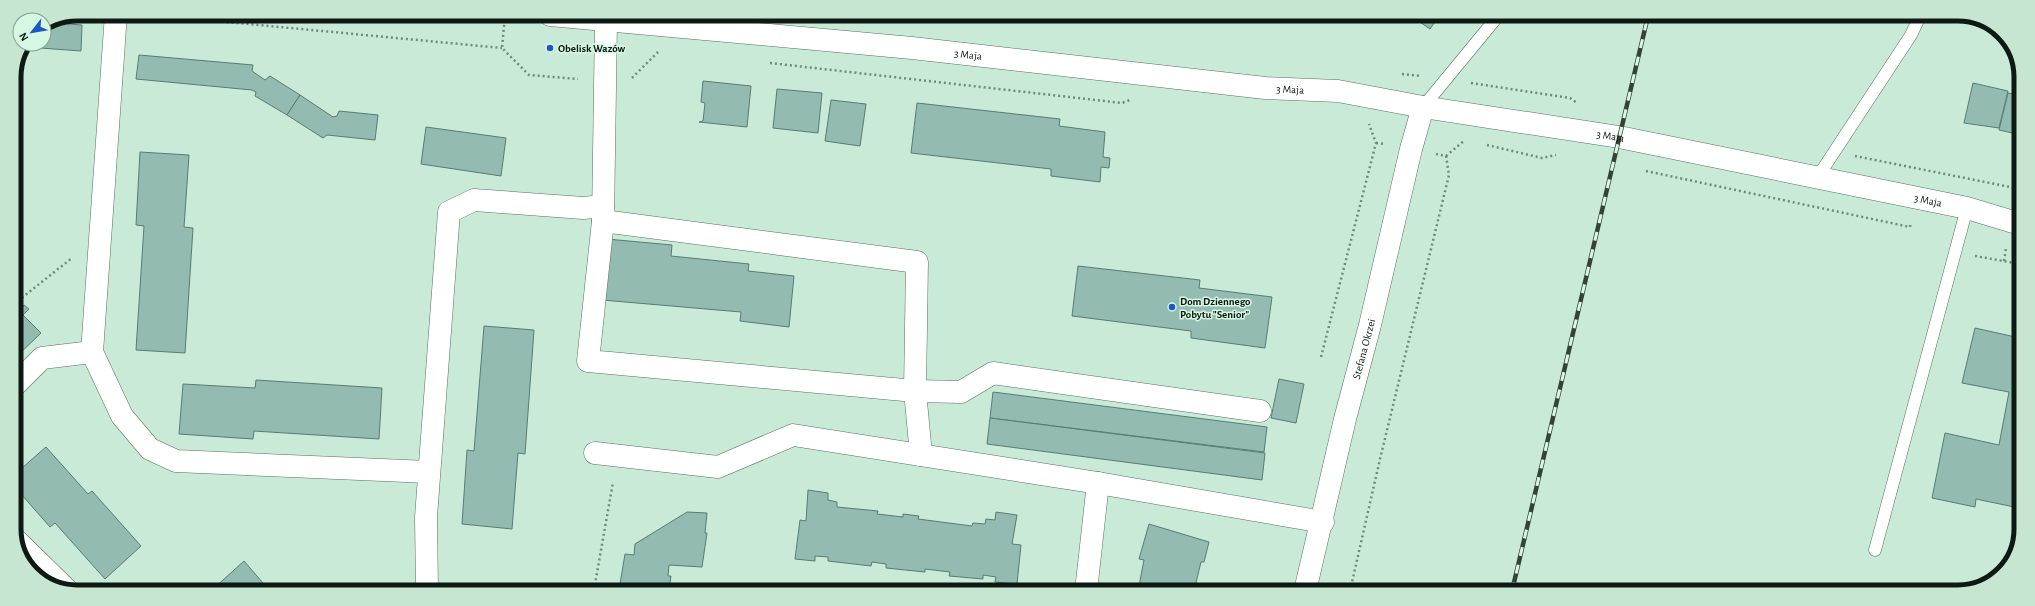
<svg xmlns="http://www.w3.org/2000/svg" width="2035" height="606" viewBox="0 0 2035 606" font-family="'Alegreya Sans',sans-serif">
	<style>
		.building { fill: #93bbb1; stroke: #577c74 }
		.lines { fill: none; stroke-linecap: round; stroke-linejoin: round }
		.lane-casing { stroke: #547260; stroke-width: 13 }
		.street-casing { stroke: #547260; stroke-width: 23 }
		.secondary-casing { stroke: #547260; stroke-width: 23 }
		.path { stroke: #71897b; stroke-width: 2.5; stroke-dasharray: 2 3; stroke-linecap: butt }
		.lane { stroke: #fff; stroke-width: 12 }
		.street { stroke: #fff; stroke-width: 22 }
		.secondary { stroke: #fff; stroke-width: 22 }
		.rail-casing { stroke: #334339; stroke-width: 4.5 }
		.rail { stroke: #d6f8e3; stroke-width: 3; stroke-dasharray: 9; stroke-linecap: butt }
		.poi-dot { fill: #1d57c4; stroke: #d6f8e3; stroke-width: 1.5 }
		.labels { text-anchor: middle; stroke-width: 3; stroke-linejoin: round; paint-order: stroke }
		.poi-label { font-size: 11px; font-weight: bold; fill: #0d1912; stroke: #d6f8e3; text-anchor: start }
		.street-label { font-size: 11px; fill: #0d1912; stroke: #d6f8e3 }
		.rim { fill: none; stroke: #0d1912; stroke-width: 5 }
	</style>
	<rect width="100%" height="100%" fill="#c9ead6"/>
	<!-- building -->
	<g class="building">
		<polygon points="1411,16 1445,16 1443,18 1439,16 1430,29"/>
		<polygon points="56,23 82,25 81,51 27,47 28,44 44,44 44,28"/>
		<polygon points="139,55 253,65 252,71 265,80 270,76 300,95 287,115 255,96 256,92 252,90 136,79"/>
		<polygon points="703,81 751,86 747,127 699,122 703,121 705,103 701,102"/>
		<polygon points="1973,83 2008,91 1999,128 1964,123"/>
		<polygon points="777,89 822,93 818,133 773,128"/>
		<polygon points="2008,93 2021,95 2021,137 2016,136 2017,134 1999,130"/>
		<polygon points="300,95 333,117 337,116 339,111 378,115 375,140 327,135 323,138 287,115"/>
		<polygon points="831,100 866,104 860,146 825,141"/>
		<polygon points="917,103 1060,119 1059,126 1105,132 1103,157 1110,158 1109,168 1101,167 1100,182 1051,176 1051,169 911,153"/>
		<polygon points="426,127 506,138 501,176 421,164"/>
		<polygon points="14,143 21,149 14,158"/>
		<polygon points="140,152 189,155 184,227 193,228 185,353 136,350 144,226 136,225"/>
		<polygon points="607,239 672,245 671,256 749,264 748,271 794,276 789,327 740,321 741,312 602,300"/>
		<polygon points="1078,266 1200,280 1199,288 1272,297 1265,348 1191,338 1191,331 1072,316"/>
		<polygon points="24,305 29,309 14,324 14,315"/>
		<polygon points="23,315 41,333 14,359 14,324"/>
		<polygon points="484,326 534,330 525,454 518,453 512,529 462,524 467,450 474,451"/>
		<polygon points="1975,328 2020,338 2019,508 1976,499 1975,507 1932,498 1945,433 1999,445 2009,392 1962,383"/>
		<polygon points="1279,379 1304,384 1296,423 1271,418"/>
		<polygon points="256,380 382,388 379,439 254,431 253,439 179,434 183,384 255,388"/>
		<polygon points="993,392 1267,427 1264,452 990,418"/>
		<polygon points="990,418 1265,453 1262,480 987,444"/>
		<polygon points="46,447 88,494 92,491 141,546 105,579 55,523 50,527 14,486 14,475"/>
		<polygon points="808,490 828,493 828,500 837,502 837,507 878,511 877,514 903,517 903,514 919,516 918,519 972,526 973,523 985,524 986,519 995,520 996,512 1017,515 1012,544 1021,545 1017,584 995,582 996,577 983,575 983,579 949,576 950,572 925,569 925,572 886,568 886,564 872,562 871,566 828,561 828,557 815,556 815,561 795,559 800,520 806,521"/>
		<polygon points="687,512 707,513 705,533 707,533 702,567 669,565 668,576 671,576 669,590 619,590 625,554 634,555 635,544"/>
		<polygon points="1149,524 1209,542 1204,562 1201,562 1194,591 1138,591 1144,560 1139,559"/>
		<polygon points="244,561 269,590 212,590"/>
	</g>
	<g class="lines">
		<!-- lane casing -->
		<g class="lane-casing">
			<g id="lane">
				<polyline points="1423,107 1498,16"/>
				<polyline points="1817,178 1911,35 1920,16"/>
				<polyline points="1875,550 1967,208"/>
			</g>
		</g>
		<!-- street casing -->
		<g class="street-casing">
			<g id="street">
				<polyline points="116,14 92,352 122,416 150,449 176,461 429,472"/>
				<polyline points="606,20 603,221 588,361 915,391 961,392 993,373 1260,411"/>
				<polyline points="603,221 917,262 915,391 921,455"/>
				<polyline points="14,386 42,358 92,352"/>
				<polyline points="595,453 718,467 793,435 1098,483 1323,522"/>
				<polyline points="17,541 67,590"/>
				<polyline points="427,590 426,517 449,212 474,200 583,208 603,206"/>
				<polyline points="1086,591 1098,483"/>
				<path id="s1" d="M1305,591L1345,419L1370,325L1411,149L1423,107"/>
			</g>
		</g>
		<!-- secondary casing -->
		<g class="secondary-casing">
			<g id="secondary">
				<path id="s2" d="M550,15L912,48L1265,88L1338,91L1423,107L1619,137L1967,208L2020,224"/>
			</g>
		</g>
		<!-- path -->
		<g class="path">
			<polyline points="142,14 502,48"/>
			<polyline points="505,15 502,48 529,75 578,79"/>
			<polyline points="770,63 1122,103 1130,100"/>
			<polyline points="1402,74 1421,76"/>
			<polyline points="632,78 658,52"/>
			<polyline points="1471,83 1570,98 1577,103"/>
			<polyline points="1376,143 1386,144"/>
			<polyline points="1487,145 1542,158 1556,155"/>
			<polyline points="1436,154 1446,156"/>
			<polyline points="1446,156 1465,140"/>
			<polyline points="1855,156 2020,189"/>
			<polyline points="1646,171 1910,227 1911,222"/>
			<polyline points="1975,256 2020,264"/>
			<polyline points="2004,261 2006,248"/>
			<polyline points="14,304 72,258"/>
			<polyline points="1321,357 1376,143 1369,124"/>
			<polyline points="594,590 613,482"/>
			<polyline points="1350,591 1380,459 1449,175 1446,156"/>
		</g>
		<!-- lane -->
		<use href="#lane" class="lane"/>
		<!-- street -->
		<use href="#street" class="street"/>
		<!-- secondary -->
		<use href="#secondary" class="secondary"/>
		<!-- rail casing -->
		<g class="rail-casing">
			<polyline id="rail" points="1512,591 1648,16"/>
		</g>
		<!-- rail -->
		<use href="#rail" class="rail"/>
	</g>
	<!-- markers -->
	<g class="poi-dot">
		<circle cx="550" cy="48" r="4"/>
		<circle cx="1172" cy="307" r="4"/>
	</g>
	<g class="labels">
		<!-- poi labels -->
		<g class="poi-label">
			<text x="558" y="52">Obelisk Wazów</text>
			<text x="1180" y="305">Dom Dziennego<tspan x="1180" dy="13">Pobytu "Senior"</tspan></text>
		</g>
		<!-- street labels -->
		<g class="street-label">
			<text dy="4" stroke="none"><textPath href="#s2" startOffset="420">3 Maja</textPath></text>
			<text dy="4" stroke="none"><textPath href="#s2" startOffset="744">3 Maja</textPath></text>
			<text dy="4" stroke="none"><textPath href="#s2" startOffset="1068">3 Maja</textPath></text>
			<text dy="4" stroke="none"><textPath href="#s2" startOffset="1392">3 Maja</textPath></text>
			<text dy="4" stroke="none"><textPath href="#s1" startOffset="249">Stefana Okrzei</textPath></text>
		</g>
	</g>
	<!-- crop -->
	<path d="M0 0H2035V606H0ZM77 21H1958A56 56 0 0 1 2014 77V529A56 56 0 0 1 1958 585H77A56 56 0 0 1 21 529V77A56 56 0 0 1 77 21Z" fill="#c6e6d2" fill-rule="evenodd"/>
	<path class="rim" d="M77 21H1958A56 56 0 0 1 2014 77V529A56 56 0 0 1 1958 585H77A56 56 0 0 1 21 529V77A56 56 0 0 1 77 21Z"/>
	<!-- north arrow -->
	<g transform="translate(32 32) rotate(239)"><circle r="19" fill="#d6f8e3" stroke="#869f8f"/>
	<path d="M0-3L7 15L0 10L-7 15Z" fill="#1d57c4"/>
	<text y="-6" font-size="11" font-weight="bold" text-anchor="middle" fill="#0d1912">N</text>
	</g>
</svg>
